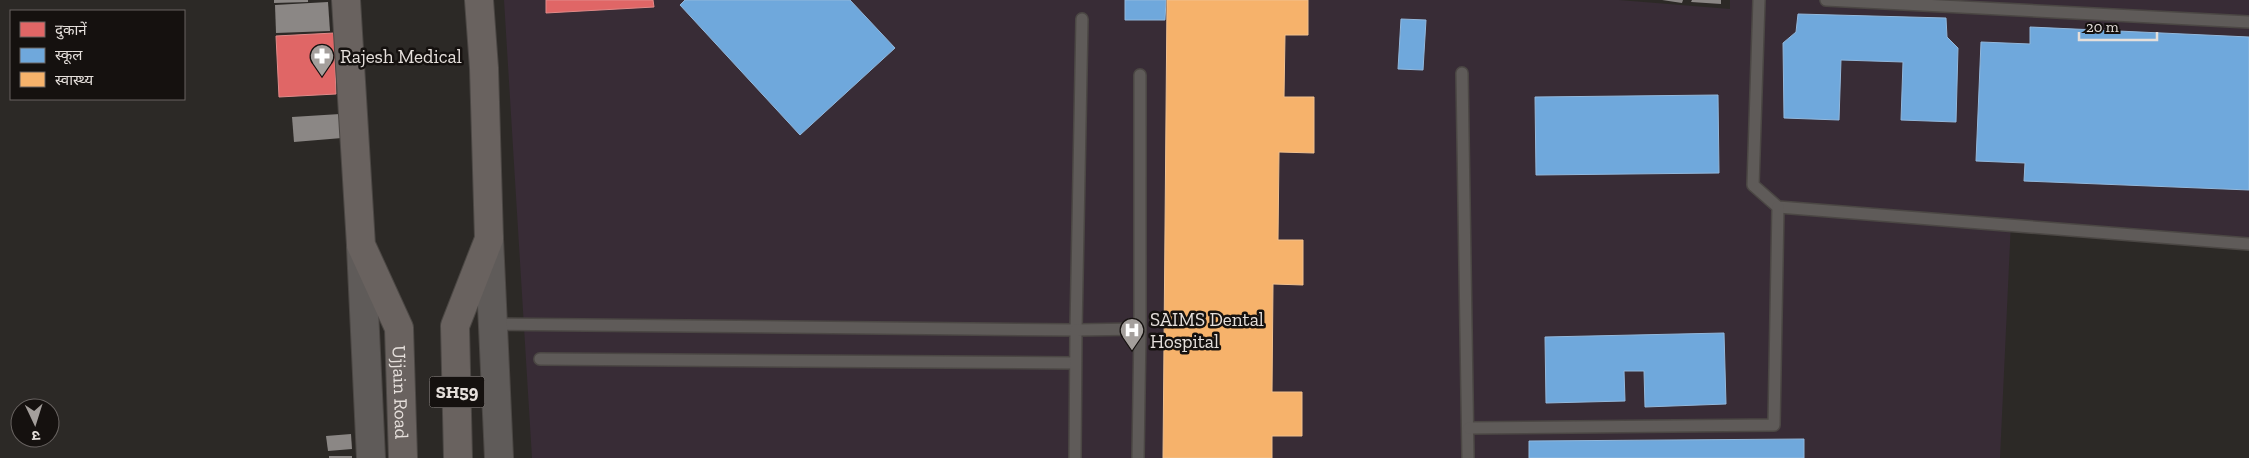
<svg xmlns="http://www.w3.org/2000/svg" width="2249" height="458" viewBox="0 0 2249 458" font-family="'Zilla Slab','Noto Sans Devanagari',serif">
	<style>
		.education { fill: #382c36 }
		.shops { fill: #e06666; stroke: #e28a89 }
		.schools { fill: #6fa8dc; stroke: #92b8dc }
		.health { fill: #f6b26b; stroke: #f1c08d }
		.building { fill: #8b8785 }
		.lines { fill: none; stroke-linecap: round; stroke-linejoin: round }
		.service-casing { stroke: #4b4744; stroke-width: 14 }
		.tertiary-casing { stroke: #4b4744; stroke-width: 30 }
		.primary-casing { stroke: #4b4744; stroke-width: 30 }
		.service { stroke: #5f5b59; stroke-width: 11 }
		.tertiary { stroke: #5f5b59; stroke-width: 28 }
		.primary { stroke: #69625f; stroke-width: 28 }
		.labels { text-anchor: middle; stroke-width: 5; stroke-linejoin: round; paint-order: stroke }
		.shield { fill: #15110f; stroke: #a7a19e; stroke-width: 1 }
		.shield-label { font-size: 18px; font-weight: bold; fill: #e5dfdb }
		.poi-label { font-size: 19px; fill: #e5dfdb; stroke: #15110f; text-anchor: start }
		.street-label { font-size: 19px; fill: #e5dfdb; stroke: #15110f }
	</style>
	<rect width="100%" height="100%" fill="#2c2926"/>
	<!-- education -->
	<polygon class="education" points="504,0 1619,0 1730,9 1730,0 2249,0 2249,245 2011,222 2000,458 532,458"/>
	<!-- shops -->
	<g class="shops">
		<polygon points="546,0 653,0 654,7 546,13"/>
		<polygon points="334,33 336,94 279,97 276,36"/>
	</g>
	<!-- schools -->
	<g class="schools">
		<polygon points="685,0 850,0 895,48 800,135 680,5"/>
		<polygon points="1125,0 1166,0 1165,20 1125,20"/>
		<polygon points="1798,14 1946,18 1947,37 1958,48 1956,122 1901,120 1903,62 1841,60 1839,120 1784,118 1783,43 1796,32"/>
		<polygon points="1401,19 1426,20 1423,70 1398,69"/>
		<polygon points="2030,27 2249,37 2249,190 2024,181 2025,163 1976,161 1981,42 2030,44"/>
		<polygon points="1718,95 1719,173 1536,175 1535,97"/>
		<polygon points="1724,333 1726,404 1645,407 1644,371 1624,371 1625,401 1546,403 1545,337"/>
		<polygon points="1804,439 1804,458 1529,458 1529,441"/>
	</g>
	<!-- health -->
	<polygon class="health" points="1167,0 1308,0 1308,35 1285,35 1284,97 1314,97 1314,153 1279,152 1278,240 1303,240 1303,285 1273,284 1272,392 1302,392 1302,436 1272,436 1272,458 1163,458"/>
	<!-- building -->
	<g class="building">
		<polygon points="274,0 308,0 308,2 274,3"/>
		<polygon points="1662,0 1683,0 1682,3"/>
		<polygon points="1692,0 1721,0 1721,4 1691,2"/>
		<polygon points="328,2 330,31 276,33 275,5"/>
		<polygon points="340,114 342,138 294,142 292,117"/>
		<polygon points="351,434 352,449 328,451 326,436"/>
		<rect x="329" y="456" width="23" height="2"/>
	</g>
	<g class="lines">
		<!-- service casing -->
		<g class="service-casing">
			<g id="service">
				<polyline points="1759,0 1753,185 1778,207 2249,244"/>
				<polyline points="1826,0 2249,22"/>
				<polyline points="1462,73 1468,458"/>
				<polyline points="493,324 1076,330 1082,19"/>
				<polyline points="540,359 1075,363"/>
				<polyline points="1469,428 1774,425 1778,207"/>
				<polyline points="1075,458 1076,330 1140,329"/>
				<polyline points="1138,458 1140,329 1140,75"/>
			</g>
		</g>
		<!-- tertiary casing -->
		<g class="tertiary-casing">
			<g id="tertiary">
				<polyline points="489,239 499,458"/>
				<polyline points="361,247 371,458"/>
			</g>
		</g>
		<!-- primary casing -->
		<g class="primary-casing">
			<g id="primary">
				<path id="s1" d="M346,0L361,245L399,328L403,458"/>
				<polyline points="458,458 455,326 489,239 484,68 479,0"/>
			</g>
		</g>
		<!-- service -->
		<use href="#service" class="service"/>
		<!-- tertiary -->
		<use href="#tertiary" class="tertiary"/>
		<!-- primary -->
		<use href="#primary" class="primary"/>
	</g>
	<!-- icons -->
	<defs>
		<g id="pharmacy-pin" transform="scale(1.25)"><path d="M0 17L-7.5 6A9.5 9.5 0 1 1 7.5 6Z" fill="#a49f9c" stroke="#15110f"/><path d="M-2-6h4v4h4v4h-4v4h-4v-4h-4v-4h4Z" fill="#fff"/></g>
		<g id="hospital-pin" transform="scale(1.25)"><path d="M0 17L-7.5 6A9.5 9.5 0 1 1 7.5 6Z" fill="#a49f9c" stroke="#15110f"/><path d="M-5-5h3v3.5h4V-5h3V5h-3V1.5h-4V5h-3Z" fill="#fff"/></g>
	</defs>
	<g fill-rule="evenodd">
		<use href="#pharmacy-pin" x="322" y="56"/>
		<use href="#hospital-pin" x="1132" y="330"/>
	</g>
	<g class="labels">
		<!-- shield labels -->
		<rect class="shield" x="429.5" y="376.5" width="55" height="31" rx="4"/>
		<g class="shield-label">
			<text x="457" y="398">SH59</text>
		</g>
		<!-- poi labels -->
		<g class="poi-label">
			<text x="340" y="63">Rajesh Medical</text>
			<text x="1150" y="326">SAIMS Dental<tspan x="1150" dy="22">Hospital</tspan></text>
		</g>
		<!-- street labels -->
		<g class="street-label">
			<text dy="7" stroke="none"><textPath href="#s1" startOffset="401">Ujjain Road</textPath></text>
		</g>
	</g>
	<!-- legend -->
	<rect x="10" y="10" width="175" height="90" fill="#15110f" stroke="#686361"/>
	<rect x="20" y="22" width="25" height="15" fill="#e06666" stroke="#686361"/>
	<text x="55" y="35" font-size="15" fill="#e5dfdb">दुकानें</text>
	<rect x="20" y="48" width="25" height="15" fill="#6fa8dc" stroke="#686361"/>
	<text x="55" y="60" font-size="15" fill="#e5dfdb">स्कूल</text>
	<rect x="20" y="72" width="25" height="15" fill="#f6b26b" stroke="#686361"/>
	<text x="55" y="85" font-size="15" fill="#e5dfdb">स्वास्थ्य</text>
	<!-- north arrow -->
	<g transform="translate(35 423) rotate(176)"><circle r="24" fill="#15110f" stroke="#686361"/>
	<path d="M0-4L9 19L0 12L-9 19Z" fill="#a49f9c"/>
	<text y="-8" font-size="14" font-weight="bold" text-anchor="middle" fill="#e5dfdb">उ</text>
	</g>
	<!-- scale -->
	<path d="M2079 32v8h78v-8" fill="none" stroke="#e5dfdb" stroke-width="2.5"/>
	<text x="2086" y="32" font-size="15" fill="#e5dfdb" stroke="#15110f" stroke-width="4" paint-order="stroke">20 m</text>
</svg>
